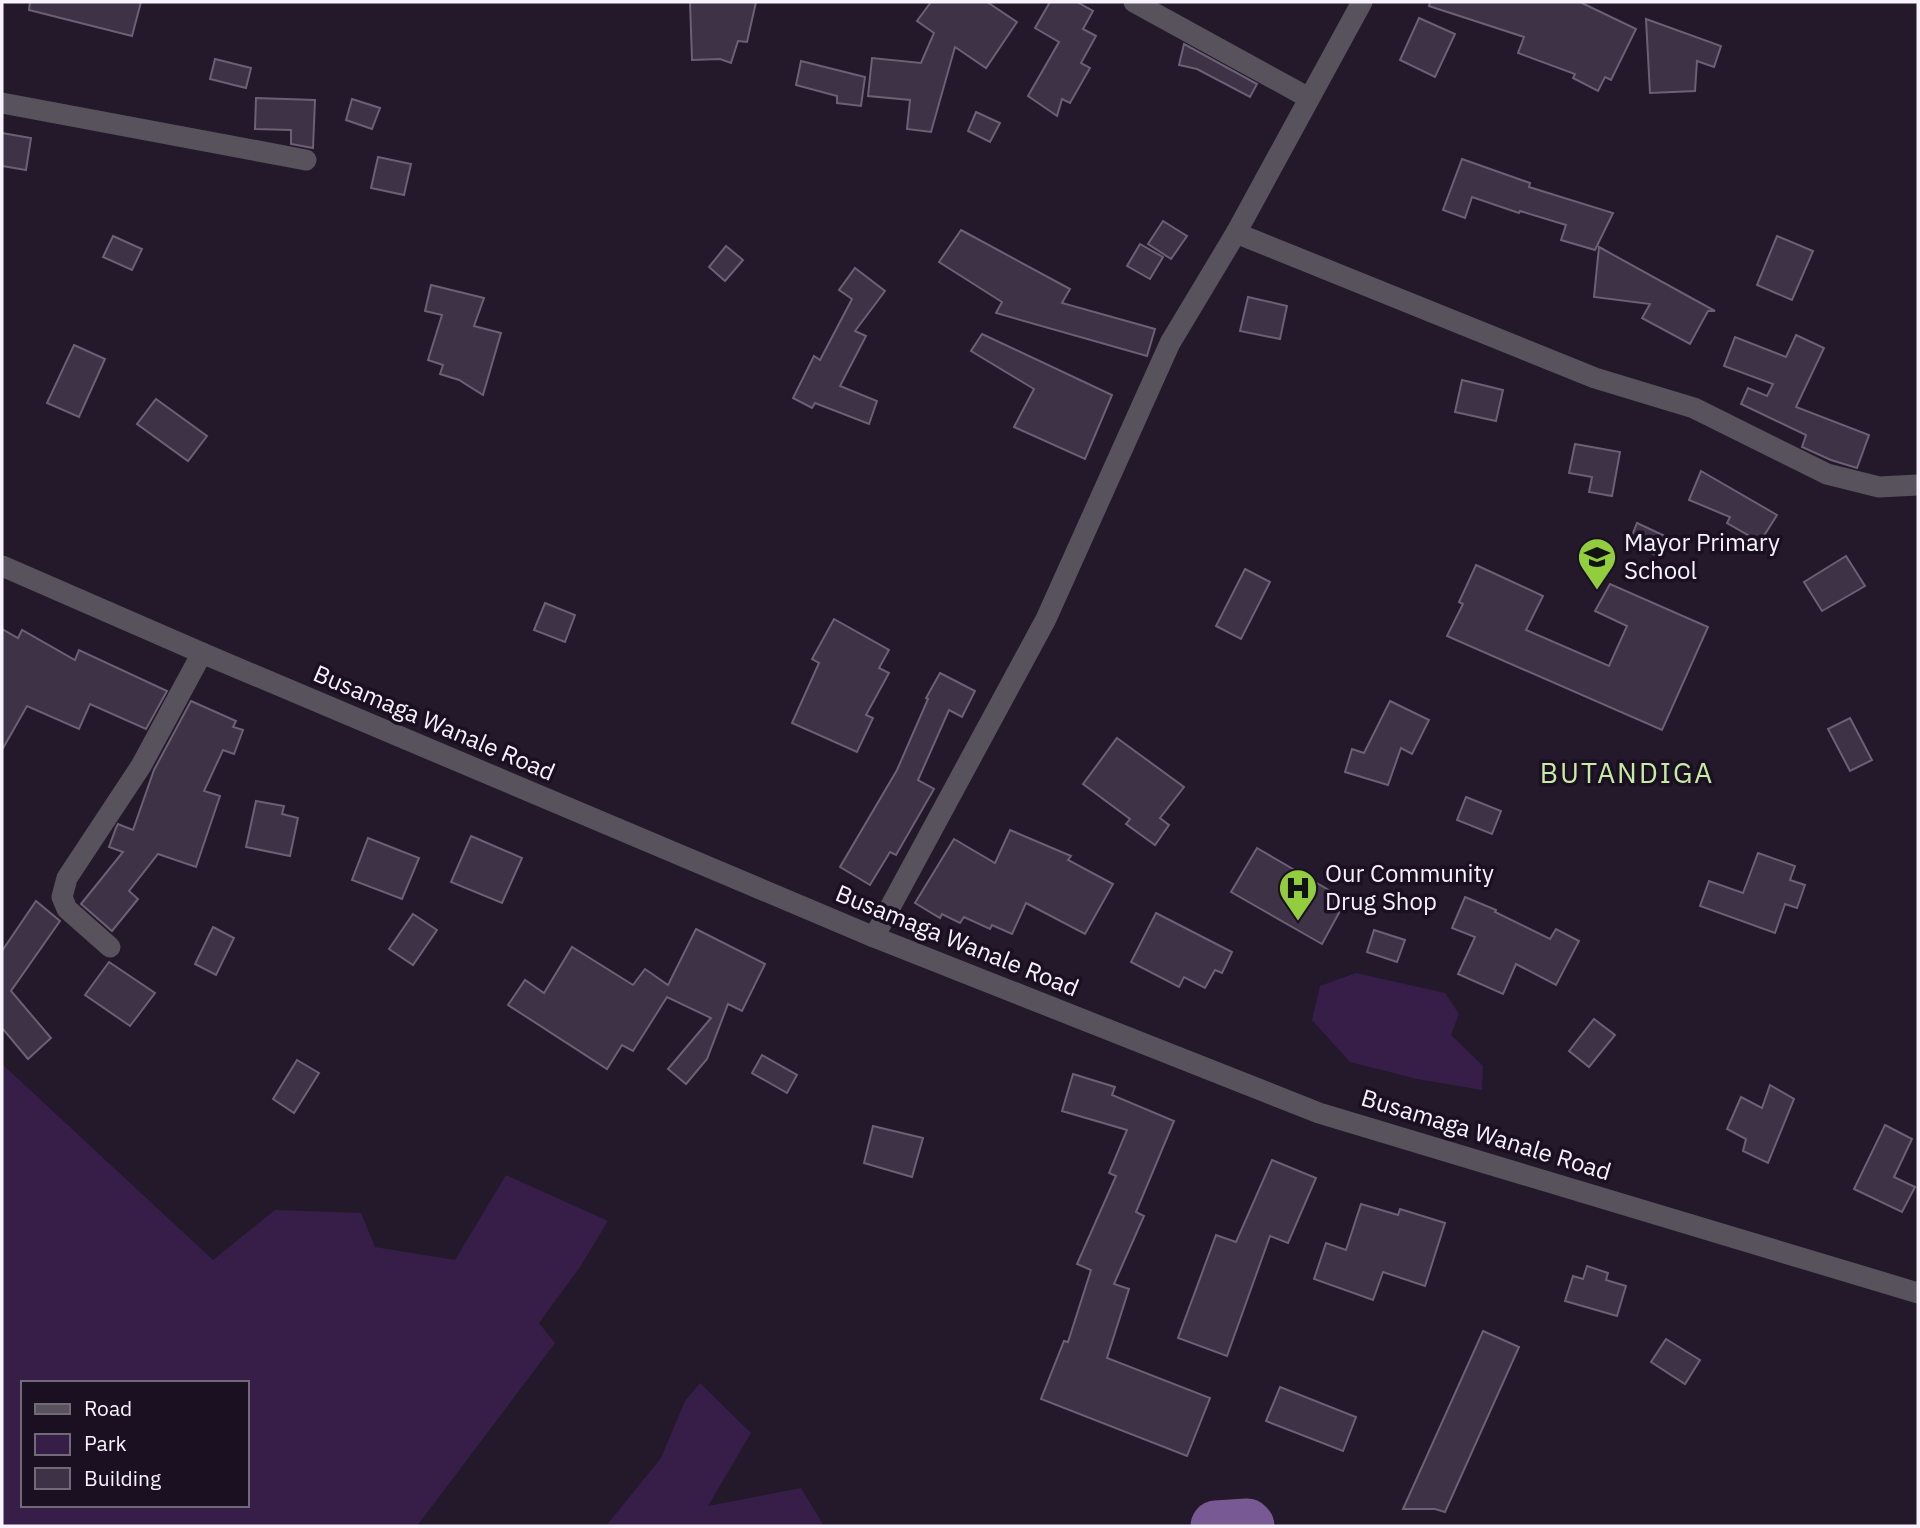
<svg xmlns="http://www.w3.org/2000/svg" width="1920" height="1528" viewBox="0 0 1920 1528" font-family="'IBM Plex Sans',sans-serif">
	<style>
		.green { fill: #361e48; fill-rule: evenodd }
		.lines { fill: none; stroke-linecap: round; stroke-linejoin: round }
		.river { stroke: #795993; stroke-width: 51 }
		.building { fill: #3d3246; stroke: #6b6075; stroke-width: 2 }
		.minor { stroke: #57525c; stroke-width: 21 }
		.labels { text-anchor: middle; stroke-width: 7; stroke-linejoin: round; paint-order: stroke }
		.poi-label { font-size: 24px; fill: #f8f1fe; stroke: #1a1021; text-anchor: start }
		.street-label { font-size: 24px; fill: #f8f1fe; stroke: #1a1021 }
		.quarter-label { font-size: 28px; letter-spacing: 2px; fill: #c8eba4; stroke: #1a1021 }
	</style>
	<rect width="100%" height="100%" fill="#23192b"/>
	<!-- green -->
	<g class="green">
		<polygon points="1356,973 1445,993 1459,1014 1451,1035 1483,1066 1482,1090 1417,1079 1350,1062 1312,1020 1320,986"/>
		<path d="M2,1064L213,1260L275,1210L361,1213L375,1247L455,1260L506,1175L608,1221L580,1267L539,1323L555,1343L417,1526H2ZM23,1383H247V1505H23Z"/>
		<polygon points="700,1383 751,1433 708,1506 801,1488 824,1526 606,1526 661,1458 685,1401"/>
	</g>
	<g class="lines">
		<!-- river -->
		<polyline class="river" points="1216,1526 1247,1524 1249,1526"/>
	</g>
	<!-- building -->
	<g class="building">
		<polygon points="30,2 141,2 132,36 29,10"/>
		<polygon points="690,2 756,2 747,42 738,41 731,63 720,59 692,60"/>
		<polygon points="931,2 987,2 1017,22 986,68 955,47 931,132 907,129 910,100 868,96 872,58 921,63 934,33 917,21"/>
		<polygon points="1050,2 1077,2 1093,11 1083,29 1096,36 1081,63 1090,68 1070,103 1062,99 1057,116 1028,96 1059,42 1035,28"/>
		<polygon points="1430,2 1580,2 1636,29 1611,80 1605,77 1598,91 1573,78 1575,74 1518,53 1524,37 1429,6"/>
		<polygon points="1419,18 1455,34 1435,77 1400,60"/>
		<polygon points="1646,19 1721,46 1714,67 1697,61 1695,91 1650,93"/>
		<polygon points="1184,44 1257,84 1250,97 1197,69 1179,65"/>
		<polygon points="215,59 251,68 246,88 210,79"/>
		<polygon points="801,61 865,77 861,106 837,103 837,96 796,85"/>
		<polygon points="256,98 315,100 313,148 291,144 291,130 255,129"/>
		<polygon points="352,99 380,108 372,129 346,120"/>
		<polygon points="976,112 1000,123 990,142 968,131"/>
		<polygon points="2,133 31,138 26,170 2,166"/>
		<polygon points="378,157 411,164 404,195 371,188"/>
		<polygon points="1462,159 1530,183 1529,187 1613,213 1595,250 1561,240 1566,225 1520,211 1519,213 1472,197 1465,218 1443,210"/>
		<polygon points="1163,221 1187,236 1171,259 1148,244"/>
		<polygon points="961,230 1070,289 1062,303 1155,329 1147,356 996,313 1002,302 939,262"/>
		<polygon points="113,236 142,249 132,270 103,257"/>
		<polygon points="1777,236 1813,251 1792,300 1757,285"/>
		<polygon points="1140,244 1163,257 1150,279 1127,266"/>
		<polygon points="726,246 743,260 725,281 709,267"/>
		<polygon points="1599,247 1715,311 1708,311 1690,344 1642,318 1650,304 1594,297"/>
		<polygon points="855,268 885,291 855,331 866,336 840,386 877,401 869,424 815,403 812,408 793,398 814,356 820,360 852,299 839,290"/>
		<polygon points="431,285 484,298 474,326 501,333 483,395 459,380 440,374 443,365 428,360 442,315 425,311"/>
		<polygon points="1248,297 1287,306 1280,339 1240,331"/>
		<polygon points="982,334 1112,395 1085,459 1014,427 1034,389 971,351"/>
		<polygon points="1796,335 1824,348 1796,407 1869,435 1857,468 1831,460 1802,447 1806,435 1741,404 1748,388 1767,396 1773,384 1724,366 1735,337 1786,357"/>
		<polygon points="74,345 105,359 79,417 47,403"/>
		<polygon points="1462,380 1503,390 1496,421 1455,412"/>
		<polygon points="156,399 207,436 188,461 137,424"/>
		<polygon points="1575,444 1620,452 1612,496 1589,492 1592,477 1569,473"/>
		<polygon points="1701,471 1777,515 1760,542 1727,523 1730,517 1689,500"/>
		<polygon points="1637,523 1667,537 1658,556 1629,543"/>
		<polygon points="1846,556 1865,586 1822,611 1804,582"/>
		<polygon points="1476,565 1543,596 1526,630 1609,666 1627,626 1595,611 1610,584 1708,627 1662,730 1447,636 1463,604 1459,602"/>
		<polygon points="1245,569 1270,582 1241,639 1216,626"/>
		<polygon points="545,603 575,615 565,642 534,630"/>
		<polygon points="834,619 889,650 879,668 889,673 866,715 873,718 857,752 792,723 819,663 812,659"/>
		<polygon points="2,629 18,638 22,630 75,660 79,650 167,691 146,729 90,704 79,729 27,706 2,750"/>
		<polygon points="940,673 975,691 962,717 949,710 918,780 934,789 896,855 890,852 870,885 840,867 897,770 928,699 926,698"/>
		<polygon points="191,701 236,721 233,727 243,730 234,754 223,750 204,791 220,796 196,867 158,854 129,891 138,899 112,931 81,904 123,852 109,847 116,828 118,824 133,830 154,770"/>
		<polygon points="1390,701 1429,720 1412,754 1401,748 1388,785 1345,772 1352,749 1364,753"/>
		<polygon points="1850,718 1872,760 1850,771 1828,729"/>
		<polygon points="1117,738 1184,787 1160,818 1169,825 1155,845 1126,824 1130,819 1083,784"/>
		<polygon points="1466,797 1501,811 1492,834 1457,820"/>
		<polygon points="256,801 284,806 282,814 298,818 290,856 246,847"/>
		<polygon points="1010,830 1071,856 1068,860 1113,884 1085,934 1026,903 1012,934 992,925 990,929 964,917 960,923 942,914 940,918 915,903 954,839 995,863"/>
		<polygon points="471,836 522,858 502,903 451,882"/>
		<polygon points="368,838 419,858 402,899 352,880"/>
		<polygon points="1257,848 1346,900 1322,944 1231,892"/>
		<polygon points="1758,853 1795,866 1790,880 1805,885 1797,908 1785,904 1775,933 1700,906 1709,881 1743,893"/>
		<polygon points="1465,897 1496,910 1495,912 1550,939 1556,929 1579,941 1556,985 1516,964 1503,994 1458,974 1475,937 1452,928"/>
		<polygon points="36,901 60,921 11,991 51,1038 28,1059 2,1028 2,951"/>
		<polygon points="1156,913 1232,952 1222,973 1215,970 1205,988 1184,977 1179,987 1131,962"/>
		<polygon points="413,914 437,930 413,965 389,949"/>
		<polygon points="213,927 234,938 216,975 195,964"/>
		<polygon points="696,929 765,964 742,1011 728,1004 707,1059 686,1084 668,1069 711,1018 667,997 633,1051 622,1045 607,1069 508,1005 525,980 544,993 572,947 633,985 645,969 668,985"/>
		<polygon points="1374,930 1405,940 1397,962 1367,952"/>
		<polygon points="109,962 155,993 130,1026 85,995"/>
		<polygon points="1594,1019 1615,1035 1589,1067 1569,1051"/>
		<polygon points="762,1055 797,1075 787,1093 752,1073"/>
		<polygon points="297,1060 319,1073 294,1113 273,1099"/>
		<polygon points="1073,1074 1115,1087 1112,1095 1174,1121 1136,1212 1144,1216 1114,1284 1129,1289 1107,1358 1210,1398 1187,1456 1041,1399 1064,1341 1068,1342 1091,1270 1077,1264 1116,1176 1109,1173 1127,1130 1062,1111"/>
		<polygon points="1770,1085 1794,1099 1768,1163 1743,1151 1746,1139 1727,1129 1741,1097 1762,1108"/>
		<polygon points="1885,1125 1912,1139 1894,1177 1915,1187 1902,1212 1854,1189"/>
		<polygon points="873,1126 923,1138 912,1177 864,1163"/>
		<polygon points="1272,1160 1316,1178 1288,1243 1270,1236 1227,1356 1178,1338 1216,1235 1236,1242"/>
		<polygon points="1361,1204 1398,1215 1400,1209 1445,1223 1425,1286 1383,1272 1373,1300 1314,1279 1326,1243 1346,1250"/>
		<polygon points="1587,1266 1608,1273 1606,1280 1626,1286 1617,1316 1565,1301 1573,1276 1583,1279"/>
		<polygon points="1483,1331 1519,1347 1445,1512 1435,1509 1403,1509"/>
		<polygon points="1666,1339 1700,1360 1685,1384 1651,1362"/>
		<polygon points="1280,1387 1356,1417 1343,1451 1266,1421"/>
	</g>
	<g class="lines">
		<!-- minor -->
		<g class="minor">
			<polyline points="1134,2 1309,98"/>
			<polyline points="2,103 306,160"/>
			<polyline points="1236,233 1595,378 1694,408 1827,474 1879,487 1918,485"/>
			<polyline points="2,566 202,653 874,937 1319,1113 1918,1293"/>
			<polyline points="874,937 1046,619 1170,343 1236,233 1362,2"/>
			<polyline points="110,947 67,909 62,897 67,878 141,766 202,653"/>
		</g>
	</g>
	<!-- icons -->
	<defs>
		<g id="school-pin" transform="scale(2.0125)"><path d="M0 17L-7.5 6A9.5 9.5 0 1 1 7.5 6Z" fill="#92cd3e" stroke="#1a1021"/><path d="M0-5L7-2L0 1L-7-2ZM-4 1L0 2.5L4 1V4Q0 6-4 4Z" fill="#111"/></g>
		<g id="hospital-pin" transform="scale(2.0125)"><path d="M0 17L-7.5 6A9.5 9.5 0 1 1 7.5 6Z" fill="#92cd3e" stroke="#1a1021"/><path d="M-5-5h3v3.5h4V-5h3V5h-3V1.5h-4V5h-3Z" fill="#111"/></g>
	</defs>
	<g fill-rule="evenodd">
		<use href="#school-pin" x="1597" y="557"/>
		<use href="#hospital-pin" x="1298" y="888"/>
	</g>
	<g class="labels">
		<!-- poi labels -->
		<g class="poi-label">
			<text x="1624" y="551">Mayor Primary<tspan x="1624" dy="28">School</tspan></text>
			<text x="1325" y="882">Our Community<tspan x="1325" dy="28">Drug Shop</tspan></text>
		</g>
		<!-- street labels -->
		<g class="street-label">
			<text transform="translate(434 723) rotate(23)" y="8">Busamaga Wanale Road</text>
			<text transform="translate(957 941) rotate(22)" y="8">Busamaga Wanale Road</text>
			<text transform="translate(1486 1135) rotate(17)" y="8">Busamaga Wanale Road</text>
		</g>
		<!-- quarter labels -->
		<g class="quarter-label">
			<text x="1627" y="783">BUTANDIGA</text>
		</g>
	</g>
	<!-- border -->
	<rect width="1920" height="1528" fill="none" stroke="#f8f1fe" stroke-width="7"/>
	<!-- legend -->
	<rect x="21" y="1381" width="228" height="126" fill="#1a1021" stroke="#736a79" stroke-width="2"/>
	<rect x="35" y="1404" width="35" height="10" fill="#57525c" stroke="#736a79" stroke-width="2"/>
	<text x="84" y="1416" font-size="21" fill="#f8f1fe">Road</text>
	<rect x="35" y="1434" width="35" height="21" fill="#361e48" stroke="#736a79" stroke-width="2"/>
	<text x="84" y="1451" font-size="21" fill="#f8f1fe">Park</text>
	<rect x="35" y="1468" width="35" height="21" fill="#3d3246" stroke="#736a79" stroke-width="2"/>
	<text x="84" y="1486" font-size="21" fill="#f8f1fe">Building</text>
</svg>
